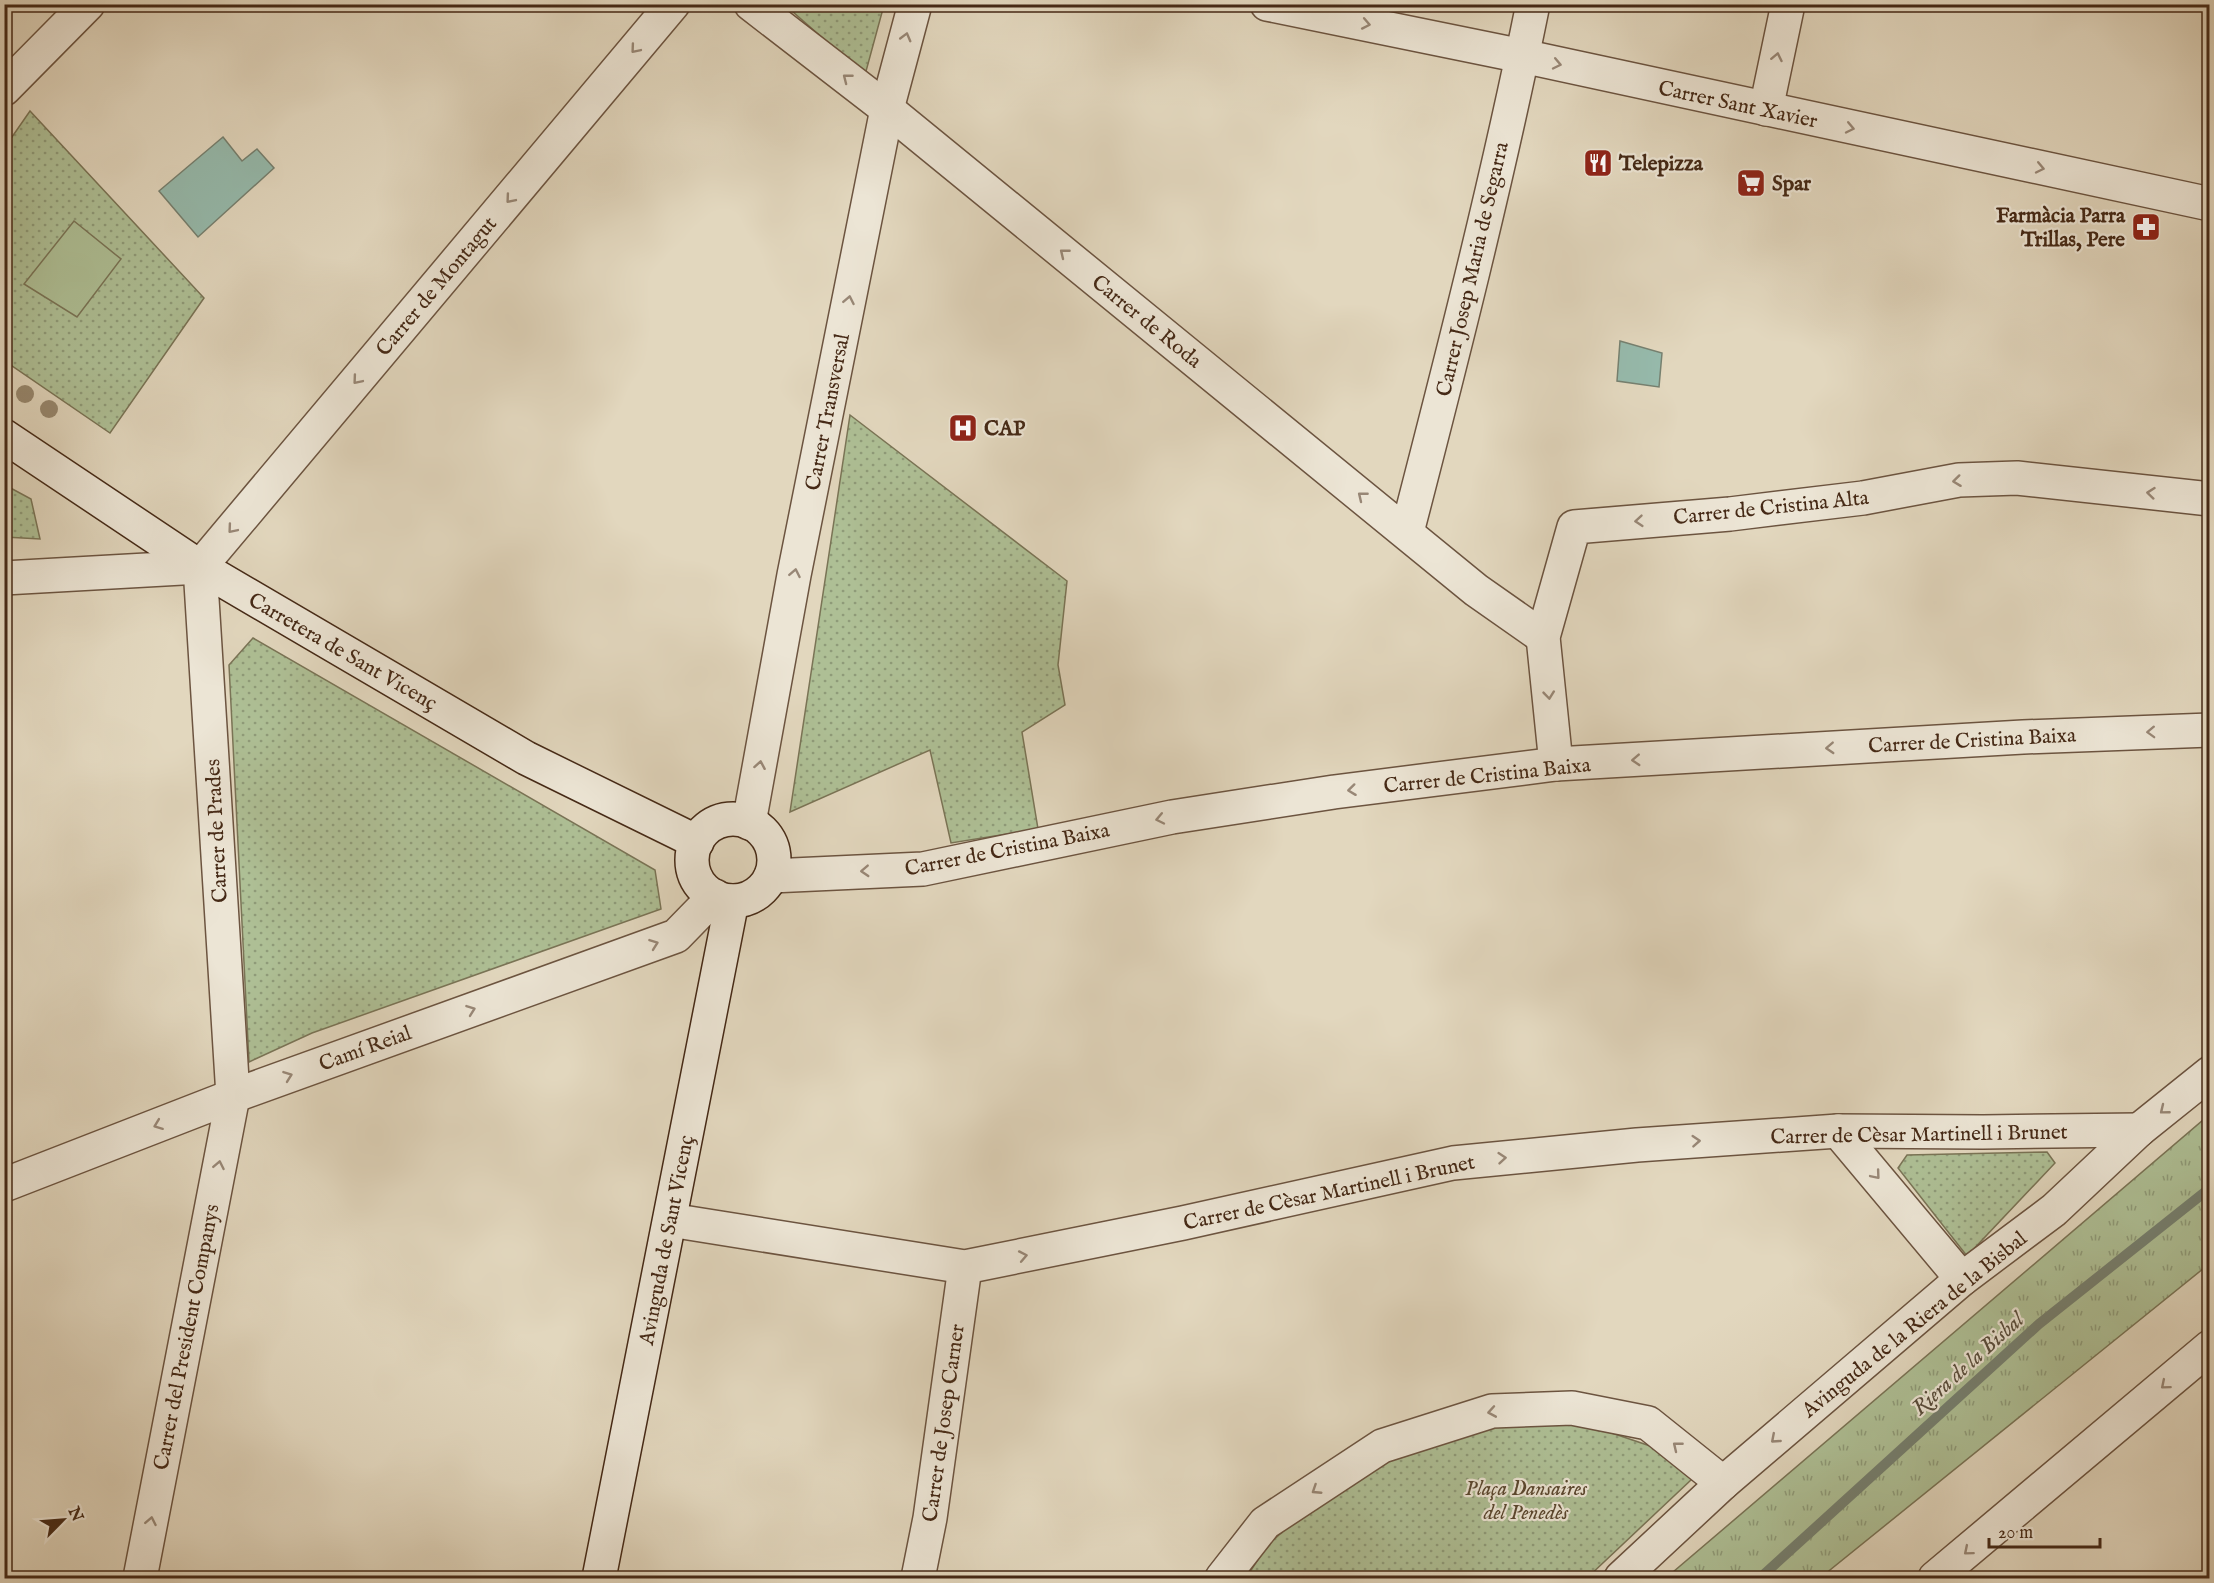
<svg xmlns="http://www.w3.org/2000/svg" width="2214" height="1583" viewBox="0 0 2214 1583" font-family="'IM FELL English',serif">
	<style>
		.grass { fill: url(#grass-tufts); stroke: #7a7456; stroke-width: 1.5 }
		.park { fill: url(#park-dots); stroke: #7a7456; stroke-width: 1.5 }
		.pitch { fill: #aebf95; stroke: #7a7456; stroke-width: 1.5 }
		.water { fill: #96baac; stroke: #768070; stroke-width: 1.5 }
		.lines { fill: none; stroke-linecap: round; stroke-linejoin: round }
		.stream { stroke: #768070; stroke-width: 10 }
		.street-casing { stroke: #6c5440; stroke-width: 36 }
		.secondary-casing { stroke: #452916; stroke-width: 36 }
		.street { stroke: #ece5d5; stroke-width: 33 }
		.secondary { stroke: #ece5d5; stroke-width: 33 }
		.tree { fill: #97886f }
		.oneway { stroke: #988776 }
		.labels { text-anchor: middle; stroke-width: 4.5; stroke-linejoin: round; paint-order: stroke }
		.street-label { font-size: 21px; fill: #452916; stroke: #ece5d5 }
		.poi-label { font-size: 21px; font-weight: bold; fill: #452916; stroke: #ece5d5; text-anchor: start }
		.park-label { font-size: 21px; font-style: italic; fill: #5a472f; stroke: #ece5d5 }
		.water-label { font-size: 22px; font-style: italic; fill: #594d3c; stroke: #ece5d5 }
	</style>
	<defs>
		<pattern id="grass-tufts" width="24" height="20" patternUnits="userSpaceOnUse" patternTransform="scale(1.5)"><rect width="24" height="20" fill="#aebf95"/><path d="M3 7l-1-3M5 7V3M7 7l1-3M15 17l-1-3M17 17v-4M19 17l1-3" fill="none" stroke="#8f9b79"/></pattern>
		<pattern id="park-dots" width="8" height="8" patternUnits="userSpaceOnUse" patternTransform="scale(1.5)"><rect width="8" height="8" fill="#aebf95"/><path d="M2 2h.1M6 6h.1" fill="none" stroke="#8f9b79" stroke-width="1.8" stroke-linecap="round"/></pattern>
	</defs>
	<rect width="100%" height="100%" fill="#e2d7be"/>
	<filter id="stains"><feTurbulence type="fractalNoise" baseFrequency=".00333" numOctaves="4"/><feColorMatrix values="0 0 0 0 .2 0 0 0 0 .09 0 0 0 0 .02 0 0 0 .5 -.17"/></filter>
	<radialGradient id="worn" r=".72"><stop offset=".6" stop-color="#630" stop-opacity="0"/><stop offset="1" stop-color="#630" stop-opacity=".3"/></radialGradient>
	<!-- grass -->
	<polygon class="grass" points="2209,1115 2209,1264 1820,1578 1666,1578"/>
	<!-- park -->
	<g class="park">
		<polygon points="785,5 884,5 865,75"/>
		<polygon points="30,111 204,298 110,433 5,361 5,147"/>
		<polygon points="850,415 1067,581 1058,665 1065,705 1022,732 1038,829 951,843 930,750 790,812"/>
		<polygon points="5,485 31,499 40,539 5,537"/>
		<polygon points="253,638 655,870 661,909 312,1033 249,1062 229,665"/>
		<polygon points="2047,1152 2055,1163 1967,1256 1898,1168 1907,1155"/>
		<polygon points="1498,1421 1591,1426 1662,1450 1692,1479 1587,1578 1246,1578 1266,1547 1322,1495 1392,1458"/>
	</g>
	<!-- pitch -->
	<polygon class="pitch" points="74,221 121,259 77,317 24,284"/>
	<!-- water -->
	<g class="water">
		<polygon points="223,137 242,161 257,149 274,168 198,237 159,191"/>
		<polygon points="1620,341 1662,353 1659,387 1617,381"/>
	</g>
	<g class="lines">
		<!-- stream -->
		<polyline class="stream" points="1760,1578 2039,1324 2210,1188"/>
		<!-- street casing -->
		<g class="street-casing">
			<g id="street">
				<polyline points="751,4 887,109 1476,590 1543,637"/>
				<polyline points="1267,4 1522,56 2210,204"/>
				<polyline points="4,89 88,4"/>
				<polyline points="1766,109 1788,4"/>
				<path d="M1407,532C1452,358 1497,182 1533,4"/>
				<polyline points="200,567 673,4"/>
				<polyline points="4,578 200,567"/>
				<polyline points="1556,764 1543,637 1574,527 1730,514 1863,498 1959,480 2017,478 2210,499"/>
				<polyline points="749,823 794,575 887,109 915,4"/>
				<polyline points="771,876 923,869 1172,817 1334,792 1556,764 2023,737 2210,730"/>
				<polyline points="1838,1131 1962,1279"/>
				<polyline points="4,1185 233,1096 676,936 715,896"/>
				<polyline points="670,1220 965,1267 1183,1223 1453,1163 1637,1145 1838,1131 1983,1132 2139,1130"/>
				<polyline points="140,1578 233,1096 200,567"/>
				<polyline points="918,1578 930,1518 965,1267"/>
				<polyline points="1222,1578 1265,1523 1382,1446 1492,1411 1572,1408 1648,1423 1723,1483"/>
				<polyline points="1621,1578 1723,1483 1962,1279 2054,1210 2139,1130 2210,1073"/>
				<polyline points="1935,1578 2210,1347"/>
			</g>
		</g>
		<!-- secondary casing -->
		<g class="secondary-casing">
			<g id="secondary">
				<polyline points="4,436 200,567 526,758 697,842"/>
				<circle cx="733" cy="860" r="41"/>
				<polyline points="599,1578 732,901"/>
			</g>
		</g>
		<!-- street -->
		<use href="#street" class="street"/>
		<!-- secondary -->
		<use href="#secondary" class="secondary"/>
	</g>
	<!-- trees -->
	<g class="tree">
		<circle cx="25" cy="394" r="9"/>
		<circle cx="49" cy="409" r="9"/>
	</g>
	<!-- one-way arrows -->
	<defs><path id="oneway-chevron" d="M-2-3.5L2.5 0L-2 3.5" fill="none" stroke-width="1.6" stroke-linecap="round" stroke-linejoin="round" transform="scale(1.5)"/></defs>
	<g class="oneway">
		<use href="#oneway-chevron" transform="translate(1366 24) rotate(11)"/>
		<use href="#oneway-chevron" transform="translate(906 37) rotate(-75)"/>
		<use href="#oneway-chevron" transform="translate(635 49) rotate(130)"/>
		<use href="#oneway-chevron" transform="translate(1777 57) rotate(-78)"/>
		<use href="#oneway-chevron" transform="translate(1557 64) rotate(12)"/>
		<use href="#oneway-chevron" transform="translate(847 78) rotate(-142)"/>
		<use href="#oneway-chevron" transform="translate(1850 128) rotate(12)"/>
		<use href="#oneway-chevron" transform="translate(2040 168) rotate(12)"/>
		<use href="#oneway-chevron" transform="translate(510 199) rotate(130)"/>
		<use href="#oneway-chevron" transform="translate(1064 253) rotate(-141)"/>
		<use href="#oneway-chevron" transform="translate(849 300) rotate(-79)"/>
		<use href="#oneway-chevron" transform="translate(357 380) rotate(130)"/>
		<use href="#oneway-chevron" transform="translate(1957 481) rotate(173)"/>
		<use href="#oneway-chevron" transform="translate(2151 493) rotate(-174)"/>
		<use href="#oneway-chevron" transform="translate(1362 496) rotate(-141)"/>
		<use href="#oneway-chevron" transform="translate(1639 521) rotate(175)"/>
		<use href="#oneway-chevron" transform="translate(232 529) rotate(130)"/>
		<use href="#oneway-chevron" transform="translate(795 573) rotate(-79)"/>
		<use href="#oneway-chevron" transform="translate(1549 695) rotate(84)"/>
		<use href="#oneway-chevron" transform="translate(2151 732) rotate(178)"/>
		<use href="#oneway-chevron" transform="translate(1830 748) rotate(177)"/>
		<use href="#oneway-chevron" transform="translate(1636 760) rotate(177)"/>
		<use href="#oneway-chevron" transform="translate(760 765) rotate(-80)"/>
		<use href="#oneway-chevron" transform="translate(1352 790) rotate(173)"/>
		<use href="#oneway-chevron" transform="translate(1160 819) rotate(168)"/>
		<use href="#oneway-chevron" transform="translate(865 871) rotate(177)"/>
		<use href="#oneway-chevron" transform="translate(654 944) rotate(-20)"/>
		<use href="#oneway-chevron" transform="translate(471 1010) rotate(-20)"/>
		<use href="#oneway-chevron" transform="translate(288 1076) rotate(-20)"/>
		<use href="#oneway-chevron" transform="translate(2164 1110) rotate(141)"/>
		<use href="#oneway-chevron" transform="translate(158 1125) rotate(159)"/>
		<use href="#oneway-chevron" transform="translate(1696 1141) rotate(-4)"/>
		<use href="#oneway-chevron" transform="translate(1502 1158) rotate(-5)"/>
		<use href="#oneway-chevron" transform="translate(219 1165) rotate(-79)"/>
		<use href="#oneway-chevron" transform="translate(1876 1175) rotate(50)"/>
		<use href="#oneway-chevron" transform="translate(1023 1256) rotate(-11)"/>
		<use href="#oneway-chevron" transform="translate(2165 1385) rotate(140)"/>
		<use href="#oneway-chevron" transform="translate(1492 1412) rotate(170)"/>
		<use href="#oneway-chevron" transform="translate(1775 1439) rotate(139)"/>
		<use href="#oneway-chevron" transform="translate(1677 1446) rotate(-141)"/>
		<use href="#oneway-chevron" transform="translate(1316 1490) rotate(147)"/>
		<use href="#oneway-chevron" transform="translate(151 1521) rotate(-79)"/>
		<use href="#oneway-chevron" transform="translate(1968 1551) rotate(140)"/>
	</g>
	<!-- icons -->
	<defs>
		<g id="restaurant-square" transform="scale(1.5)"><rect x="-9" y="-9" width="18" height="18" rx="4" fill="#8f2418" stroke="#ece5d5"/><path d="M-5-6h1v4h1v-4h1v4h1v-4h1v5L-1.5 .5V6h-2V.5L-5-1ZM5-6V6H3V1.5H1.5Q1.5-4 5-6Z" fill="#fff"/></g>
		<g id="supermarket-square" transform="scale(1.5)"><rect x="-9" y="-9" width="18" height="18" rx="4" fill="#8f2418" stroke="#ece5d5"/><path d="M-6-5.5h2.5l.6 2H6L4.5 2H-2.5L-4.4-4H-6ZM-1.5 3.2a1.3 1.3 0 1 0 .1 0ZM3 3.2a1.3 1.3 0 1 0 .1 0Z" fill="#fff"/></g>
		<g id="pharmacy-square" transform="scale(1.5)"><rect x="-9" y="-9" width="18" height="18" rx="4" fill="#8f2418" stroke="#ece5d5"/><path d="M-2-6h4v4h4v4h-4v4h-4v-4h-4v-4h4Z" fill="#fff"/></g>
		<g id="hospital-square" transform="scale(1.5)"><rect x="-9" y="-9" width="18" height="18" rx="4" fill="#8f2418" stroke="#ece5d5"/><path d="M-5-5h3v3.5h4V-5h3V5h-3V1.5h-4V5h-3Z" fill="#fff"/></g>
	</defs>
	<g fill-rule="evenodd">
		<use href="#restaurant-square" x="1598" y="163"/>
		<use href="#supermarket-square" x="1751" y="183"/>
		<use href="#pharmacy-square" x="2146" y="227"/>
		<use href="#hospital-square" x="963" y="428"/>
	</g>
	<g class="labels">
		<!-- street labels -->
		<g class="street-label">
			<text transform="translate(1738 104) rotate(12)" y="7">Carrer Sant Xavier</text>
			<text transform="translate(1472 269) rotate(-77)" y="7">Carrer Josep Maria de Segarra</text>
			<text transform="translate(436 286) rotate(-50)" y="7">Carrer de Montagut</text>
			<text transform="translate(1147 321) rotate(39)" y="7">Carrer de Roda</text>
			<text transform="translate(827 412) rotate(-79)" y="7">Carrer Transversal</text>
			<text transform="translate(1771 507) rotate(-6)" y="7">Carrer de Cristina Alta</text>
			<text transform="translate(343 651) rotate(30)" y="7">Carretera de Sant Vicenç</text>
			<text transform="translate(1972 740) rotate(-3)" y="7">Carrer de Cristina Baixa</text>
			<text transform="translate(1487 775) rotate(-6)" y="7">Carrer de Cristina Baixa</text>
			<text transform="translate(216 831) rotate(-93)" y="7">Carrer de Prades</text>
			<text transform="translate(1007 849) rotate(-11)" y="7">Carrer de Cristina Baixa</text>
			<text transform="translate(365 1048) rotate(-20)" y="7">Camí Reial</text>
			<text transform="translate(1919 1134) rotate(-1)" y="7">Carrer de Cèsar Martinell i Brunet</text>
			<text transform="translate(1329 1192) rotate(-12)" y="7">Carrer de Cèsar Martinell i Brunet</text>
			<text transform="translate(666 1240) rotate(-79)" y="7">Avinguda de Sant Vicenç</text>
			<text transform="translate(1914 1324) rotate(-39)" y="7">Avinguda de la Riera de la Bisbal</text>
			<text transform="translate(186 1337) rotate(-79)" y="7">Carrer del President Companys</text>
			<text transform="translate(943 1423) rotate(-82)" y="7">Carrer de Josep Carner</text>
		</g>
		<!-- poi labels -->
		<g class="poi-label">
			<text x="1619" y="170">Telepizza</text>
			<text x="1772" y="190">Spar</text>
			<text x="2125" y="222" text-anchor="end">Farmàcia Parra<tspan x="2125" dy="24">Trillas, Pere</tspan></text>
			<text x="984" y="435">CAP</text>
		</g>
		<!-- park labels -->
		<g class="park-label">
			<text x="1526" y="1495">Plaça Dansaires<tspan x="1526" dy="24">del Penedès</tspan></text>
		</g>
		<!-- water labels -->
		<g class="water-label">
			<text transform="translate(1967 1363) rotate(-42)" y="8">Riera de la Bisbal</text>
		</g>
	</g>
	<!-- margin -->
	<rect width="2214" height="1583" fill="none" stroke="#e2d7be" stroke-width="24"/>
	<rect x="6" y="6" width="2202" height="1571" fill="none" stroke="#452916" stroke-width="3"/>
	<rect x="12" y="12" width="2190" height="1559" fill="none" stroke="#452916" stroke-width="1.5"/>
	<!-- north arrow -->
	<g transform="translate(63 1520) rotate(65)" stroke="#ece5d5" stroke-width="4.5" paint-order="stroke">
	<path d="M0-4.5L10 22L0 15L-10 22Z" fill="#452916"/>
	<text y="-9" font-size="16" font-weight="bold" text-anchor="middle" fill="#452916">N</text>
	</g>
	<!-- scale -->
	<path d="M1989 1538v9h111v-9" fill="none" stroke="#452916" stroke-width="3"/>
	<text x="1998" y="1538" font-size="18" fill="#452916" stroke="#ece5d5" stroke-width="4.5" paint-order="stroke">20 m</text>
	<rect width="100%" height="100%" filter="url(#stains)"/>
	<rect width="100%" height="100%" fill="url(#worn)"/>
</svg>
